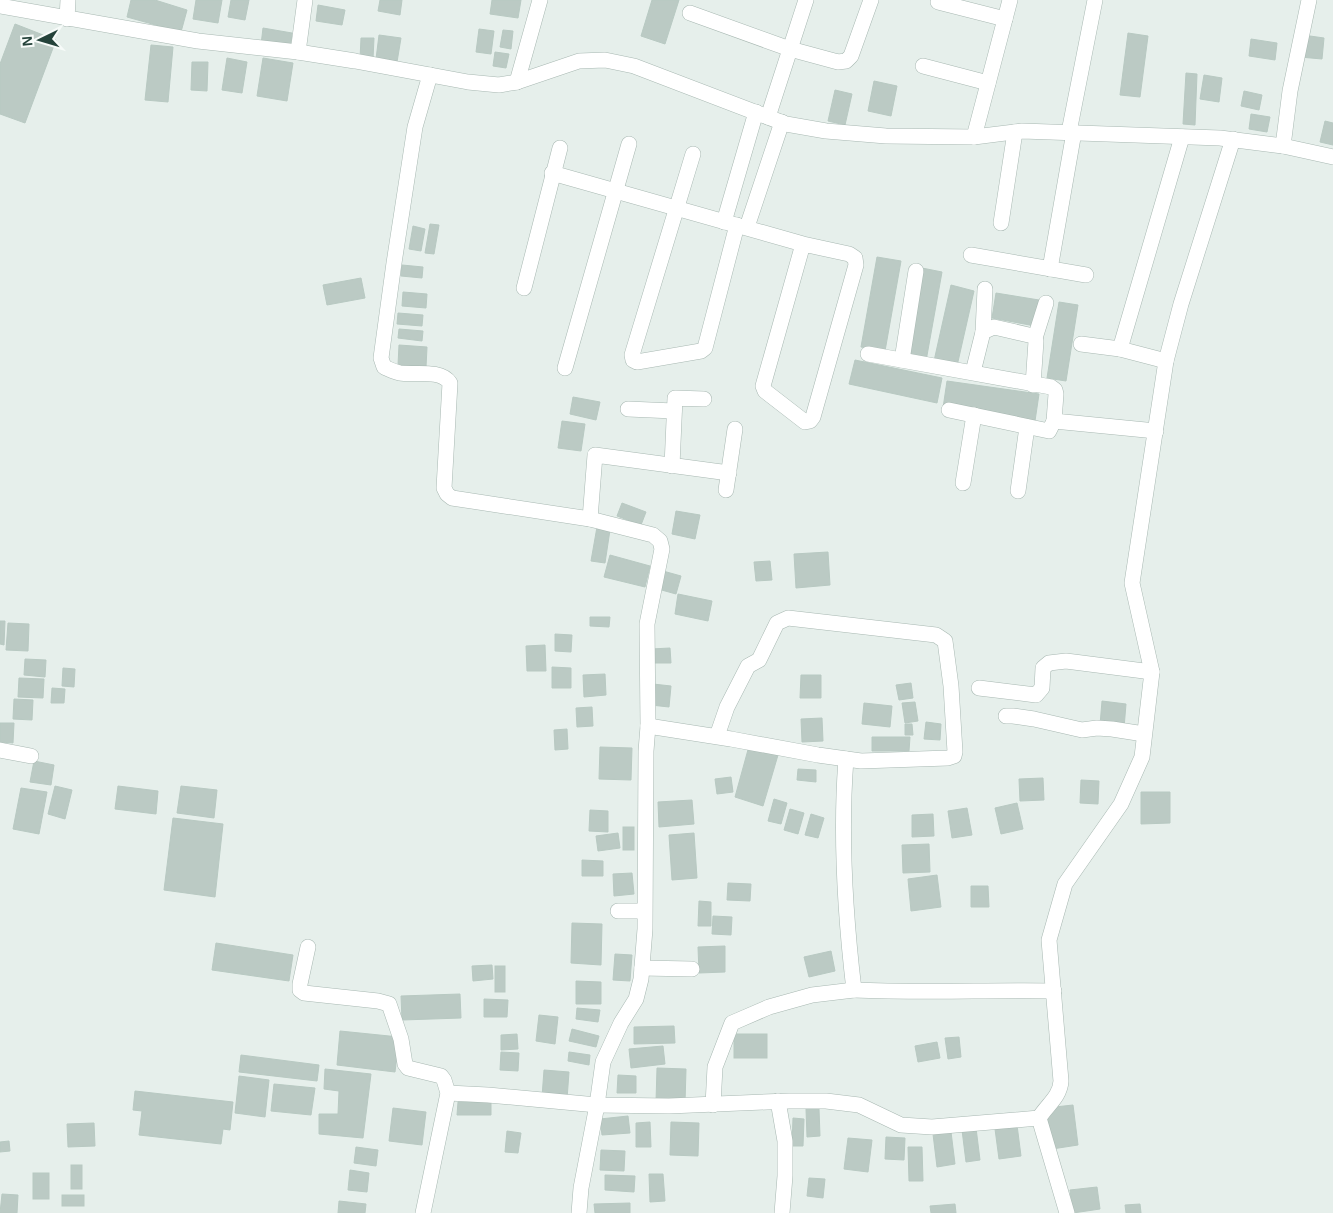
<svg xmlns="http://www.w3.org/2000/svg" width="1333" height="1213" viewBox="0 0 1333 1213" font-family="Arial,sans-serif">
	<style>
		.building { fill: #bbcac4; stroke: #b8c9c2 }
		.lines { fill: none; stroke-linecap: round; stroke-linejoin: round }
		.minor-casing { stroke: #a8b8b2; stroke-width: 16 }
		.minor { stroke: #fff; stroke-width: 15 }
	</style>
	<rect width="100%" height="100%" fill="#e6efeb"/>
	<!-- building -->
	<g class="building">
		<polygon points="131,0 155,0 187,10 181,32 127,17"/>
		<polygon points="196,0 222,0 218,23 193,19"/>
		<polygon points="231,0 249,0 245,20 228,17"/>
		<polygon points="380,0 402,0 400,15 378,11"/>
		<polygon points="492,0 521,0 518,18 490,14"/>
		<polygon points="652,0 679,0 665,44 641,36"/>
		<polygon points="318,5 345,10 342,25 316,21"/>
		<polygon points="15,24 56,40 25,123 0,114 0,64"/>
		<polygon points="263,28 292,33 290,49 261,45"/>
		<polygon points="479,29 494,31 491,54 476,52"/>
		<polygon points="503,30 513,31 511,49 500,47"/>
		<polygon points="1128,33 1148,36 1140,97 1120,95"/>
		<polygon points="379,35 401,38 397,62 376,59"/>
		<polygon points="1303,35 1324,38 1322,59 1300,57"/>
		<polygon points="361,38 374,38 373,59 360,59"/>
		<polygon points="1251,39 1277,43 1275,60 1249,56"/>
		<polygon points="151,45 173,47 168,102 145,100"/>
		<polygon points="495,52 509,54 506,68 493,66"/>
		<polygon points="227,58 247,62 242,93 222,90"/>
		<polygon points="263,58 293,63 287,101 257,96"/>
		<polygon points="192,62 208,62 207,91 191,90"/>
		<polygon points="1186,73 1197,74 1195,125 1183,124"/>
		<polygon points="1204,75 1222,78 1219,102 1200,99"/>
		<polygon points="874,81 897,86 891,116 868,111"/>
		<polygon points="835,90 852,94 845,125 828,121"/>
		<polygon points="1244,91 1262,95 1259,110 1241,106"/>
		<polygon points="1251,114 1270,117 1267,132 1249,129"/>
		<polygon points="1325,121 1333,123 1333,145 1320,142"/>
		<polygon points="430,224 439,225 434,254 425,253"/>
		<polygon points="413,226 425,229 421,251 409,249"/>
		<polygon points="877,257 901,261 885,351 861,347"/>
		<polygon points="402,265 423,267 422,278 401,276"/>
		<polygon points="922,268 942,272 926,361 906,358"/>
		<polygon points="361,278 365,298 327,305 323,285"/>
		<polygon points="951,285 974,291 957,366 934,361"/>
		<polygon points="403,292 427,294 426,308 402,306"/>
		<polygon points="996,293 1039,300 1035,326 992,318"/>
		<polygon points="1059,302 1078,305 1066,381 1047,378"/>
		<polygon points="398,313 423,315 422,326 397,324"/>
		<polygon points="399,329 423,331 422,341 398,338"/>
		<polygon points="399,345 427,347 426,367 398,365"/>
		<polygon points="855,360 942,378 937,403 849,384"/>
		<polygon points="947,381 1039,394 1035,421 943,408"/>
		<polygon points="573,397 600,402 596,420 570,414"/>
		<polygon points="562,421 585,424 581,451 558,448"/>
		<polygon points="622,503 646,512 641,525 617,516"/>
		<polygon points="676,511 700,515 695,539 672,534"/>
		<polygon points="597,527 610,530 605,563 591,561"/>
		<polygon points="828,552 830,585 796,588 794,554"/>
		<polygon points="610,555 650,566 645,587 604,577"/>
		<polygon points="770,561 772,580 756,581 754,562"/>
		<polygon points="663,571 681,576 676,594 658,589"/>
		<polygon points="678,594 712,601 708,621 675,614"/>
		<polygon points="590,617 610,617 609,627 590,626"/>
		<polygon points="0,621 5,621 4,645 0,644"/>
		<polygon points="8,623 29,624 28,651 6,650"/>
		<polygon points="555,634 572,635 571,652 555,651"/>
		<polygon points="545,645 546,671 527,671 526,646"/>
		<polygon points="670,648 671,663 651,663 651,649"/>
		<polygon points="25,659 46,660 45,677 24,675"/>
		<polygon points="552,667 571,668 571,688 552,688"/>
		<polygon points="63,668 75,669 74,687 62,686"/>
		<polygon points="605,674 606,695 584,697 583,675"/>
		<polygon points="801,675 821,675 821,698 800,698"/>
		<polygon points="19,678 44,679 43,698 18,697"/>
		<polygon points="911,683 913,698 899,700 896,685"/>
		<polygon points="653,684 671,686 669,707 651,705"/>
		<polygon points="52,688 65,689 64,703 51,703"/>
		<polygon points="14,699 33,700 32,720 13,719"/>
		<polygon points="1102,701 1126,704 1124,728 1100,725"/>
		<polygon points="915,702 918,721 905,723 902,703"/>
		<polygon points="864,703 892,706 890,727 862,724"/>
		<polygon points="592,707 593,726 577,727 576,708"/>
		<polygon points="822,718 823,741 802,742 801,719"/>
		<polygon points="926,722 941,724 940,740 924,739"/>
		<polygon points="0,723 14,723 13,743 0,742"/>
		<polygon points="905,724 912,724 913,735 905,735"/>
		<polygon points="567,729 568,749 555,750 554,730"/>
		<polygon points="872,737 910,737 909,751 872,751"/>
		<polygon points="749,746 778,755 763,806 735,797"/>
		<polygon points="600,747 632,748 631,780 599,779"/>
		<polygon points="34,761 54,765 51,785 30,782"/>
		<polygon points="798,769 816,770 816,782 797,780"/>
		<polygon points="731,777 733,792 717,794 715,779"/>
		<polygon points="1043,778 1044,800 1020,801 1019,779"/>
		<polygon points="1081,780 1099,781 1098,804 1080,803"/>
		<polygon points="55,786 72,790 65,819 48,814"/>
		<polygon points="118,786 158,791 156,814 115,809"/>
		<polygon points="181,786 217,790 214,818 177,813"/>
		<polygon points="21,788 47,792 39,834 13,829"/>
		<polygon points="1141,792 1170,792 1170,823 1141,824"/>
		<polygon points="774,799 787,803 781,824 768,821"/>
		<polygon points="692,800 694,824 659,827 658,802"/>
		<polygon points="1017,803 1023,829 1001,834 995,808"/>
		<polygon points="967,808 972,835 952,838 948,811"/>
		<polygon points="790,809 804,813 798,834 784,830"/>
		<polygon points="590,810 608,811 608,832 589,831"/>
		<polygon points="811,814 824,818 818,838 805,835"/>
		<polygon points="933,814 934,836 912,837 912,815"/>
		<polygon points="173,818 223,824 215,897 164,890"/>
		<rect x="623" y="827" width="11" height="23"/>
		<polygon points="618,833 620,848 598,851 596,836"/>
		<polygon points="694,833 697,878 672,880 669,835"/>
		<polygon points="929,844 930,872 903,873 902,845"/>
		<polygon points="582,860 603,861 603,876 582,876"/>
		<polygon points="632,873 634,894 614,896 613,874"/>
		<polygon points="937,875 941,907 911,911 908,879"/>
		<polygon points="728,883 751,884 750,901 727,900"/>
		<polygon points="971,886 988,886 989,907 971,907"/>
		<polygon points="699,901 711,902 711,926 698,926"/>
		<polygon points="713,916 732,917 731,935 712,934"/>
		<polygon points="572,923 602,924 601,965 571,963"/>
		<polygon points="216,943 293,955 289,981 212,970"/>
		<polygon points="725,946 725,972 699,973 698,947"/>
		<polygon points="831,951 835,971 809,977 804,957"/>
		<polygon points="615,954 632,955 630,981 613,980"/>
		<polygon points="492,965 493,979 473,981 472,966"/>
		<rect x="495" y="966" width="10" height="26"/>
		<polygon points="576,981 601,982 601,1004 576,1004"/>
		<polygon points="460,994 461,1018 402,1020 401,996"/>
		<polygon points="484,999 508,1000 507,1017 484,1017"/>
		<polygon points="577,1008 600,1010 598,1022 576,1019"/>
		<polygon points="539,1015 558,1017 555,1044 536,1041"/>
		<polygon points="674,1026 675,1043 634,1044 634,1027"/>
		<polygon points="572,1029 599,1036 596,1047 569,1041"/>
		<polygon points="340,1031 399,1037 395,1072 337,1065"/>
		<polygon points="517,1034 518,1049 501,1050 501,1035"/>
		<rect x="734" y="1034" width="33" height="24"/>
		<polygon points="959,1037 961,1057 948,1059 945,1038"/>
		<polygon points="937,1042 940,1058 918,1062 915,1046"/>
		<polygon points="663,1046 665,1064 631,1068 629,1049"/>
		<polygon points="501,1052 519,1053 518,1071 500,1070"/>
		<polygon points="569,1052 590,1055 589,1065 568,1061"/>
		<polygon points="241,1055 319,1065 317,1081 239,1072"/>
		<polygon points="657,1068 686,1069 685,1103 656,1102"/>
		<polygon points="325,1069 371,1074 363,1138 319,1134 319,1114 338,1114 339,1091 324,1089"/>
		<polygon points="544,1070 569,1072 567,1099 542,1097"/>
		<polygon points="618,1075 636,1076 636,1093 617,1093"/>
		<polygon points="239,1076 269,1080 265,1117 235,1113"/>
		<polygon points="274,1084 315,1088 311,1115 271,1111"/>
		<polygon points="135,1091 233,1102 230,1130 223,1129 221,1144 139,1135 142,1111 133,1110"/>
		<polygon points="458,1102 491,1102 491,1115 457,1115"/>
		<polygon points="1073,1105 1078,1145 1052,1149 1046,1108"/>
		<polygon points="393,1108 426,1112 422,1145 389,1141"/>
		<polygon points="806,1109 819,1109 820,1136 807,1137"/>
		<polygon points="628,1116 630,1133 602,1135 600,1119"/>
		<polygon points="793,1118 804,1119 803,1146 792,1146"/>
		<polygon points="650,1122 651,1147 636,1147 636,1123"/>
		<polygon points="671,1122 699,1123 698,1156 670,1155"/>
		<polygon points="94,1123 95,1146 68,1147 67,1124"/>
		<polygon points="1017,1125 1021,1156 999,1159 995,1129"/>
		<polygon points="976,1128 980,1160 966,1162 962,1130"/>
		<polygon points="507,1131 521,1133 518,1153 505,1152"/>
		<polygon points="951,1132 955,1164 937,1167 933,1134"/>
		<polygon points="886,1137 905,1138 904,1160 885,1159"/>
		<polygon points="848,1138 872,1140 868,1172 844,1169"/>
		<polygon points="9,1141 10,1151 0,1152 0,1142"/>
		<polygon points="356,1147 378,1150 376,1166 354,1163"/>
		<polygon points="908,1147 922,1147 923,1181 909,1181"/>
		<polygon points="601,1150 625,1151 624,1171 600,1170"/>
		<rect x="71" y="1165" width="11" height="24"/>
		<polygon points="350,1170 369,1173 367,1192 348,1190"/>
		<rect x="33" y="1173" width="16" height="26"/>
		<polygon points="649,1174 663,1174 665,1201 650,1202"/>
		<polygon points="605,1175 635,1176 634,1192 605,1190"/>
		<polygon points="809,1178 825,1179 823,1198 807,1196"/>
		<polygon points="1097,1187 1100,1209 1073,1213 1070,1190"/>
		<polygon points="2,1194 18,1195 17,1213 0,1213"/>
		<rect x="62" y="1195" width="22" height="11"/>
		<polygon points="339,1201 366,1204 365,1213 338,1213"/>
		<polygon points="630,1203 630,1213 595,1213 594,1204"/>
		<polygon points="955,1204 956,1213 931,1213 930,1206"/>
		<polygon points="1140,1204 1141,1213 1126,1213 1125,1205"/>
	</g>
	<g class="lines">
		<!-- minor casing -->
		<g class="minor-casing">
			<g id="minor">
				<polyline points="938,2 1005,19"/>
				<polyline points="0,6 198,41 298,52 355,61 468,82 499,85 517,82 579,61 605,60 634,66 786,124 826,131 886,136 974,137 1022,131 1220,138 1283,146 1333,157"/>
				<polyline points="690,13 790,49 838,62 846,61 851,56 871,0"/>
				<polyline points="67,19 68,0"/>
				<polyline points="298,52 305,0"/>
				<polyline points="923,66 988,83"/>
				<path d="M430,75L415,127L394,263L381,358L384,367C389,369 394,372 400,373C415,375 441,369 450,383L444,488L447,494L452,498L590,519L653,535L660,541L662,549L647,624L648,726L646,751L645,929L641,979L636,999L621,1023L603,1062L597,1105L581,1188L579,1213"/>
				<polyline points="517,82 540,0"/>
				<polyline points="768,117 806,0"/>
				<polyline points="1069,132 1095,0"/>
				<polyline points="974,137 1010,0"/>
				<polyline points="1283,146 1290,91 1309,0"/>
				<polyline points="693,154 632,355 633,360 637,362 701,351 705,348 737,225"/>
				<polyline points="552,173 803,244 849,254 855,258 856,265 813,417 810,421 805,422 765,391 763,386 803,244"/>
				<polyline points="724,222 756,112"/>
				<polyline points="1001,223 1015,132"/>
				<polyline points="747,227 782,122"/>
				<polyline points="971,255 1086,275"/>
				<polyline points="1050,269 1074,132"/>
				<polyline points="524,288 560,148"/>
				<polyline points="983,332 985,289"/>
				<polyline points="1035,338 1046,303"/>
				<polyline points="1081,344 1120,349"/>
				<polyline points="868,354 1051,387 1055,390 1056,394 1054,421 1156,431"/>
				<polyline points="902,360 916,271"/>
				<polyline points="1166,361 1120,349 1182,137"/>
				<polyline points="565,368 629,144"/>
				<polyline points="973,372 983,332 994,327 1033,336 1036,341 1033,385"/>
				<polyline points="628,409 674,411"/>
				<polyline points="949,410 1049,431 1054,421"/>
				<polyline points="672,466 675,398 704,399"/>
				<polyline points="963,483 974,415"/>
				<polyline points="726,490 735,429"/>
				<polyline points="1018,491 1027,427"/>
				<polyline points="590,519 595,455 729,473"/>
				<polyline points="979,688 1036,695 1042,688 1043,668 1049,663 1066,661 1152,672"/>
				<polyline points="1006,716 1013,716 1034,719 1082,730 1097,728 1112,729 1144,734"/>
				<polyline points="648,726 731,739 818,755 861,761 948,758 954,756 955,752 951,686 945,641 936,635 788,618 777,623 759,660 748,666 727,707 717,736"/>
				<polyline points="0,750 31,756"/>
				<path d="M846,759C840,836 845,914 854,990C920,993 987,990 1054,991"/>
				<polyline points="618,911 644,911"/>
				<polyline points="308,947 300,984 300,990 304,993 378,1001 389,1004 401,1039 405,1064 408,1068 441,1076 444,1080 448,1093 423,1213"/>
				<polyline points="642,968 692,969"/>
				<polyline points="448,1093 488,1095 597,1105 669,1106 789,1101 826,1101 859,1105 901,1125 932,1127 1039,1118"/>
				<polyline points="778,1101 785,1141 785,1176 782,1213"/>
				<polyline points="713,1105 715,1067 732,1023 769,1007 812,995 854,990"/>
				<path d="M1067,1213L1039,1118C1047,1105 1060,1097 1061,1081L1049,940L1065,884L1121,804L1142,757L1152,672L1132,583L1166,361L1181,304L1233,139"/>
			</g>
		</g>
		<!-- minor -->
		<use href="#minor" class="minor"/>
	</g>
	<!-- north arrow -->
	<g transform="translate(40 40) rotate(265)" stroke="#f7fbf9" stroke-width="4" paint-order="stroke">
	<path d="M0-4L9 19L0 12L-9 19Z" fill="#24423a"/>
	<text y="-8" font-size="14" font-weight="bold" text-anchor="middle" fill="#24423a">N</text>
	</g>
</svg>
